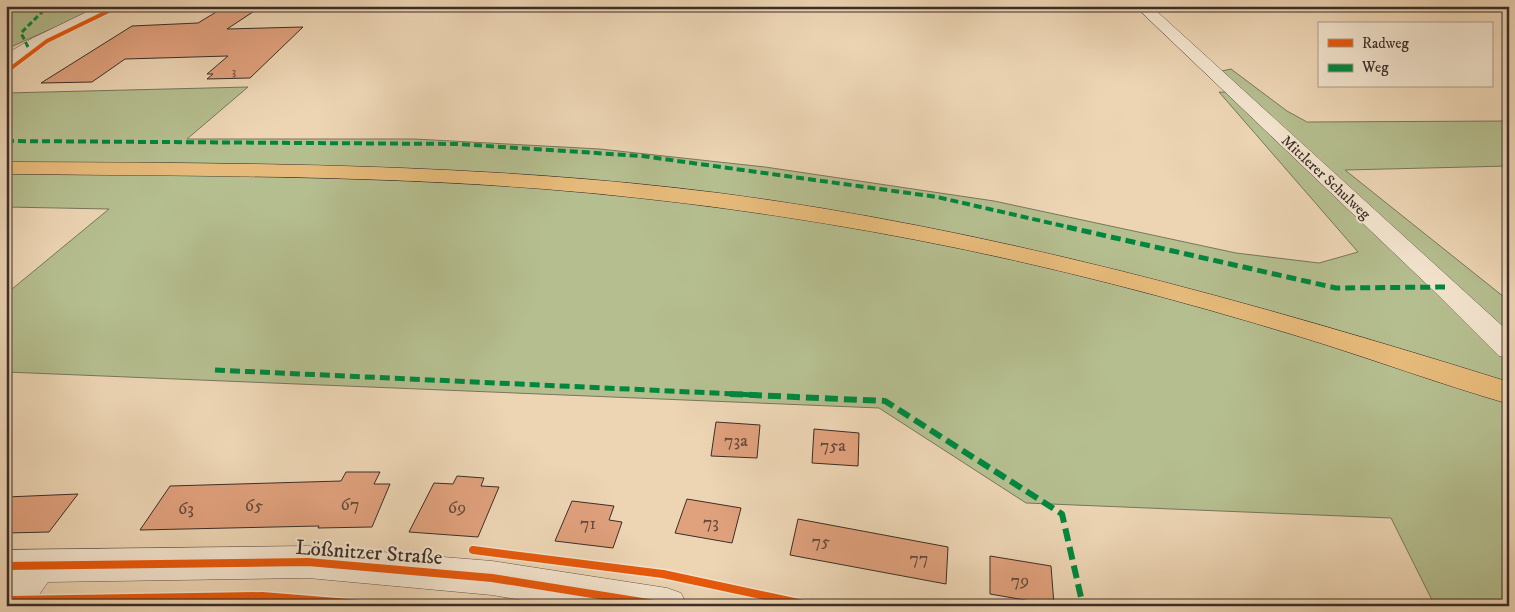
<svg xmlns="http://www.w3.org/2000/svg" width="1515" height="612" viewBox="0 0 1515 612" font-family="'IM FELL DW Pica',serif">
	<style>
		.green { fill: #b5be8f; stroke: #78765c }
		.building { fill: #e0a17d; stroke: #3b2e28 }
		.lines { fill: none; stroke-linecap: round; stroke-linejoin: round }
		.street-casing { stroke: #68584b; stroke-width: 1 }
		.primary-casing { stroke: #3b2e28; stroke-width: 1 }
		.street { fill: #f3e4ce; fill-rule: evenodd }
		.primary { fill: #e6ba7a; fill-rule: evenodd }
		.quiet-far3 { stroke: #00873e; stroke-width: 3; stroke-dasharray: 5.5 3; stroke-linecap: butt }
		.quiet-far2 { stroke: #00873e; stroke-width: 4; stroke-dasharray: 8 4; stroke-linecap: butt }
		.quiet-far1 { stroke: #00873e; stroke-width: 5; stroke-dasharray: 10 5; stroke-linecap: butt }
		.quiet { stroke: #00873e; stroke-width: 6; stroke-dasharray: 13 6; stroke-linecap: butt }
		.cycleway-far1-casing { stroke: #f3e4ce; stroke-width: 5.5 }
		.cycleway-casing { stroke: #f3e4ce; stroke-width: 11 }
		.cycleway-far1 { stroke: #e8590c; stroke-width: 4 }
		.cycleway { stroke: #e8590c; stroke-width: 8 }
		.labels { text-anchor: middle; stroke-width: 4; stroke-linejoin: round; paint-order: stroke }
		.far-number-label { font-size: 12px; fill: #644b3d }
		.far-street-label { font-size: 15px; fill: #3b2e28; stroke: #f3e4ce }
		.near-number-label { font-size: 18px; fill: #644b3d }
		.near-street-label { font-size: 21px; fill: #3b2e28; stroke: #f3e4ce }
	</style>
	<rect width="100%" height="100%" fill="#edd5b4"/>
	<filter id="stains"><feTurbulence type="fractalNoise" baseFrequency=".004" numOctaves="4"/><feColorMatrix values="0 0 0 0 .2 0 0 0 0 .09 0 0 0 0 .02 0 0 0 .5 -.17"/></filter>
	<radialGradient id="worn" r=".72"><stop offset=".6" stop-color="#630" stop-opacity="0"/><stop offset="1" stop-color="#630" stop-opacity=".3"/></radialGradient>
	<!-- green -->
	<g class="green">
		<polygon points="6,6 103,6 6,49"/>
		<polygon points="1231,69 1287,111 1307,122 1509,121 1509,166 1345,170 1509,301 1509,606 1435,606 1391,518 1026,503 879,408 6,372 6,294 109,209 6,207 6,93 248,87 187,139 414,139 600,149 765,167 994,201 1236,253 1319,263 1358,252 1219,92 1240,93 1217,72"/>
	</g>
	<!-- building -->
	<g class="building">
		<polygon points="226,6 262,6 227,29 303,27 250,78 207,79 213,74 207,74 228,56 125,59 92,82 41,83 132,26 198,23"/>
		<polygon points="716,422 760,425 757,458 711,456"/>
		<polygon points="814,429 859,433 858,466 812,463"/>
		<polygon points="346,472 380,472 374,484 390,484 372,527 318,528 319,526 140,530 170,486 341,481"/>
		<polygon points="457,476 484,478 481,486 499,487 478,537 409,532 434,483 453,484"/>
		<polygon points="78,494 49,532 6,533 6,497"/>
		<polygon points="687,499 741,508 732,543 675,533"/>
		<polygon points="572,501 614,506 609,520 622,522 613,548 555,541"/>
		<polygon points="798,519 948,547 946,584 790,555"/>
		<polygon points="990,556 1051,566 1054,605 990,594"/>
	</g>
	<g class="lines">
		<!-- street casing -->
		<g class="street-casing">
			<g id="street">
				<polygon points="99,6 118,6 116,9 45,44 12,65 6,66 6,54 33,38"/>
				<polygon points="1135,6 1151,6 1509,332 1509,358 1499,356 1436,293"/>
				<polygon points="308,546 492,561 667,588 681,593 687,606 557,606 492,595 308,578 48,582 31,606 6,606 6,550"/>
			</g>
		</g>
		<!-- primary casing -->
		<g class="primary-casing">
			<path id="primary" d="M6,162C244,163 483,163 719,193C988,228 1250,301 1509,382V404C1440,384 1372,359 1304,338C1177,299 1047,265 917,240C793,216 669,199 544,189C365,175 185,176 6,174Z"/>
		</g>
		<!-- street -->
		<use href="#street" class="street"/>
		<!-- primary -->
		<use href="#primary" class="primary"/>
		<!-- quiet-far3 -->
		<polyline class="quiet-far3" points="28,47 21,33 48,6"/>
		<!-- quiet-far2 -->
		<polyline class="quiet-far2" points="6,141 457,144 642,156 937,197 1072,228"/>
		<!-- quiet-far1 -->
		<g class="quiet-far1">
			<polyline points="1067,227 1336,288 1445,287"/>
			<polyline points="215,370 757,395"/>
		</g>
		<!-- quiet -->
		<polyline class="quiet" points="730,394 885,401 1062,514 1083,606"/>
		<!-- cycleway-far1 casing -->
		<g class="cycleway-far1-casing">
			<polyline id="cycleway-far1" points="6,72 47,41 119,6"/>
		</g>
		<!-- cycleway casing -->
		<g class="cycleway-casing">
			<g id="cycleway">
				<polyline points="473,550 663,574 813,606"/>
				<polyline points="6,566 308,562 492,578 667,606"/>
				<polyline points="11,600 262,596 386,606"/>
			</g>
		</g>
		<!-- cycleway-far1 -->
		<use href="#cycleway-far1" class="cycleway-far1"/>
		<!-- cycleway -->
		<use href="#cycleway" class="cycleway"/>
	</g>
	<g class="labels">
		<!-- far-number labels -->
		<g class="far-number-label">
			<text x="234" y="75">3</text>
		</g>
		<!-- far-street labels -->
		<g class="far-street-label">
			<text transform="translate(1326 177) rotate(43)" y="5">Mittlerer Schulweg</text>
		</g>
		<!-- near-number labels -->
		<g class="near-number-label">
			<text x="736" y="446">73a</text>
			<text x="833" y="451">75a</text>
			<text x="350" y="510">67</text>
			<text x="254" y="511">65</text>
			<text x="457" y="513">69</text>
			<text x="186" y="514">63</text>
			<text x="711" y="528">73</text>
			<text x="588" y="529">71</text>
			<text x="821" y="547">75</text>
			<text x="919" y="564">77</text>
			<text x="1020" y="586">79</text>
		</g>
		<!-- near-street labels -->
		<g class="near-street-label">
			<text transform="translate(369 552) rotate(4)" y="7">Lößnitzer Straße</text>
		</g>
	</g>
	<!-- margin -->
	<rect width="1515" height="612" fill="none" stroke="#edd5b4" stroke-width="25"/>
	<rect x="8" y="8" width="1500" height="597" fill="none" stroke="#3b2e28" stroke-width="2.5"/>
	<rect x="12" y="12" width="1490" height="587" fill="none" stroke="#3b2e28"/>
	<!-- legend -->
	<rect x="1318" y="22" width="175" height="65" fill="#f3e4ce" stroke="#a99b8c"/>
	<rect x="1328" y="39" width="25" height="8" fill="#e8590c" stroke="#a99b8c"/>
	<text x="1362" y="48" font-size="15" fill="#3b2e28">Radweg</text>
	<rect x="1328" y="64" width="25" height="8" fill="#00873e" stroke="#a99b8c"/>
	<text x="1362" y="72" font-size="15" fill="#3b2e28">Weg</text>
	<rect width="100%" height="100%" filter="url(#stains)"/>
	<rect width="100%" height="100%" fill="url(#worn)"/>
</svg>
